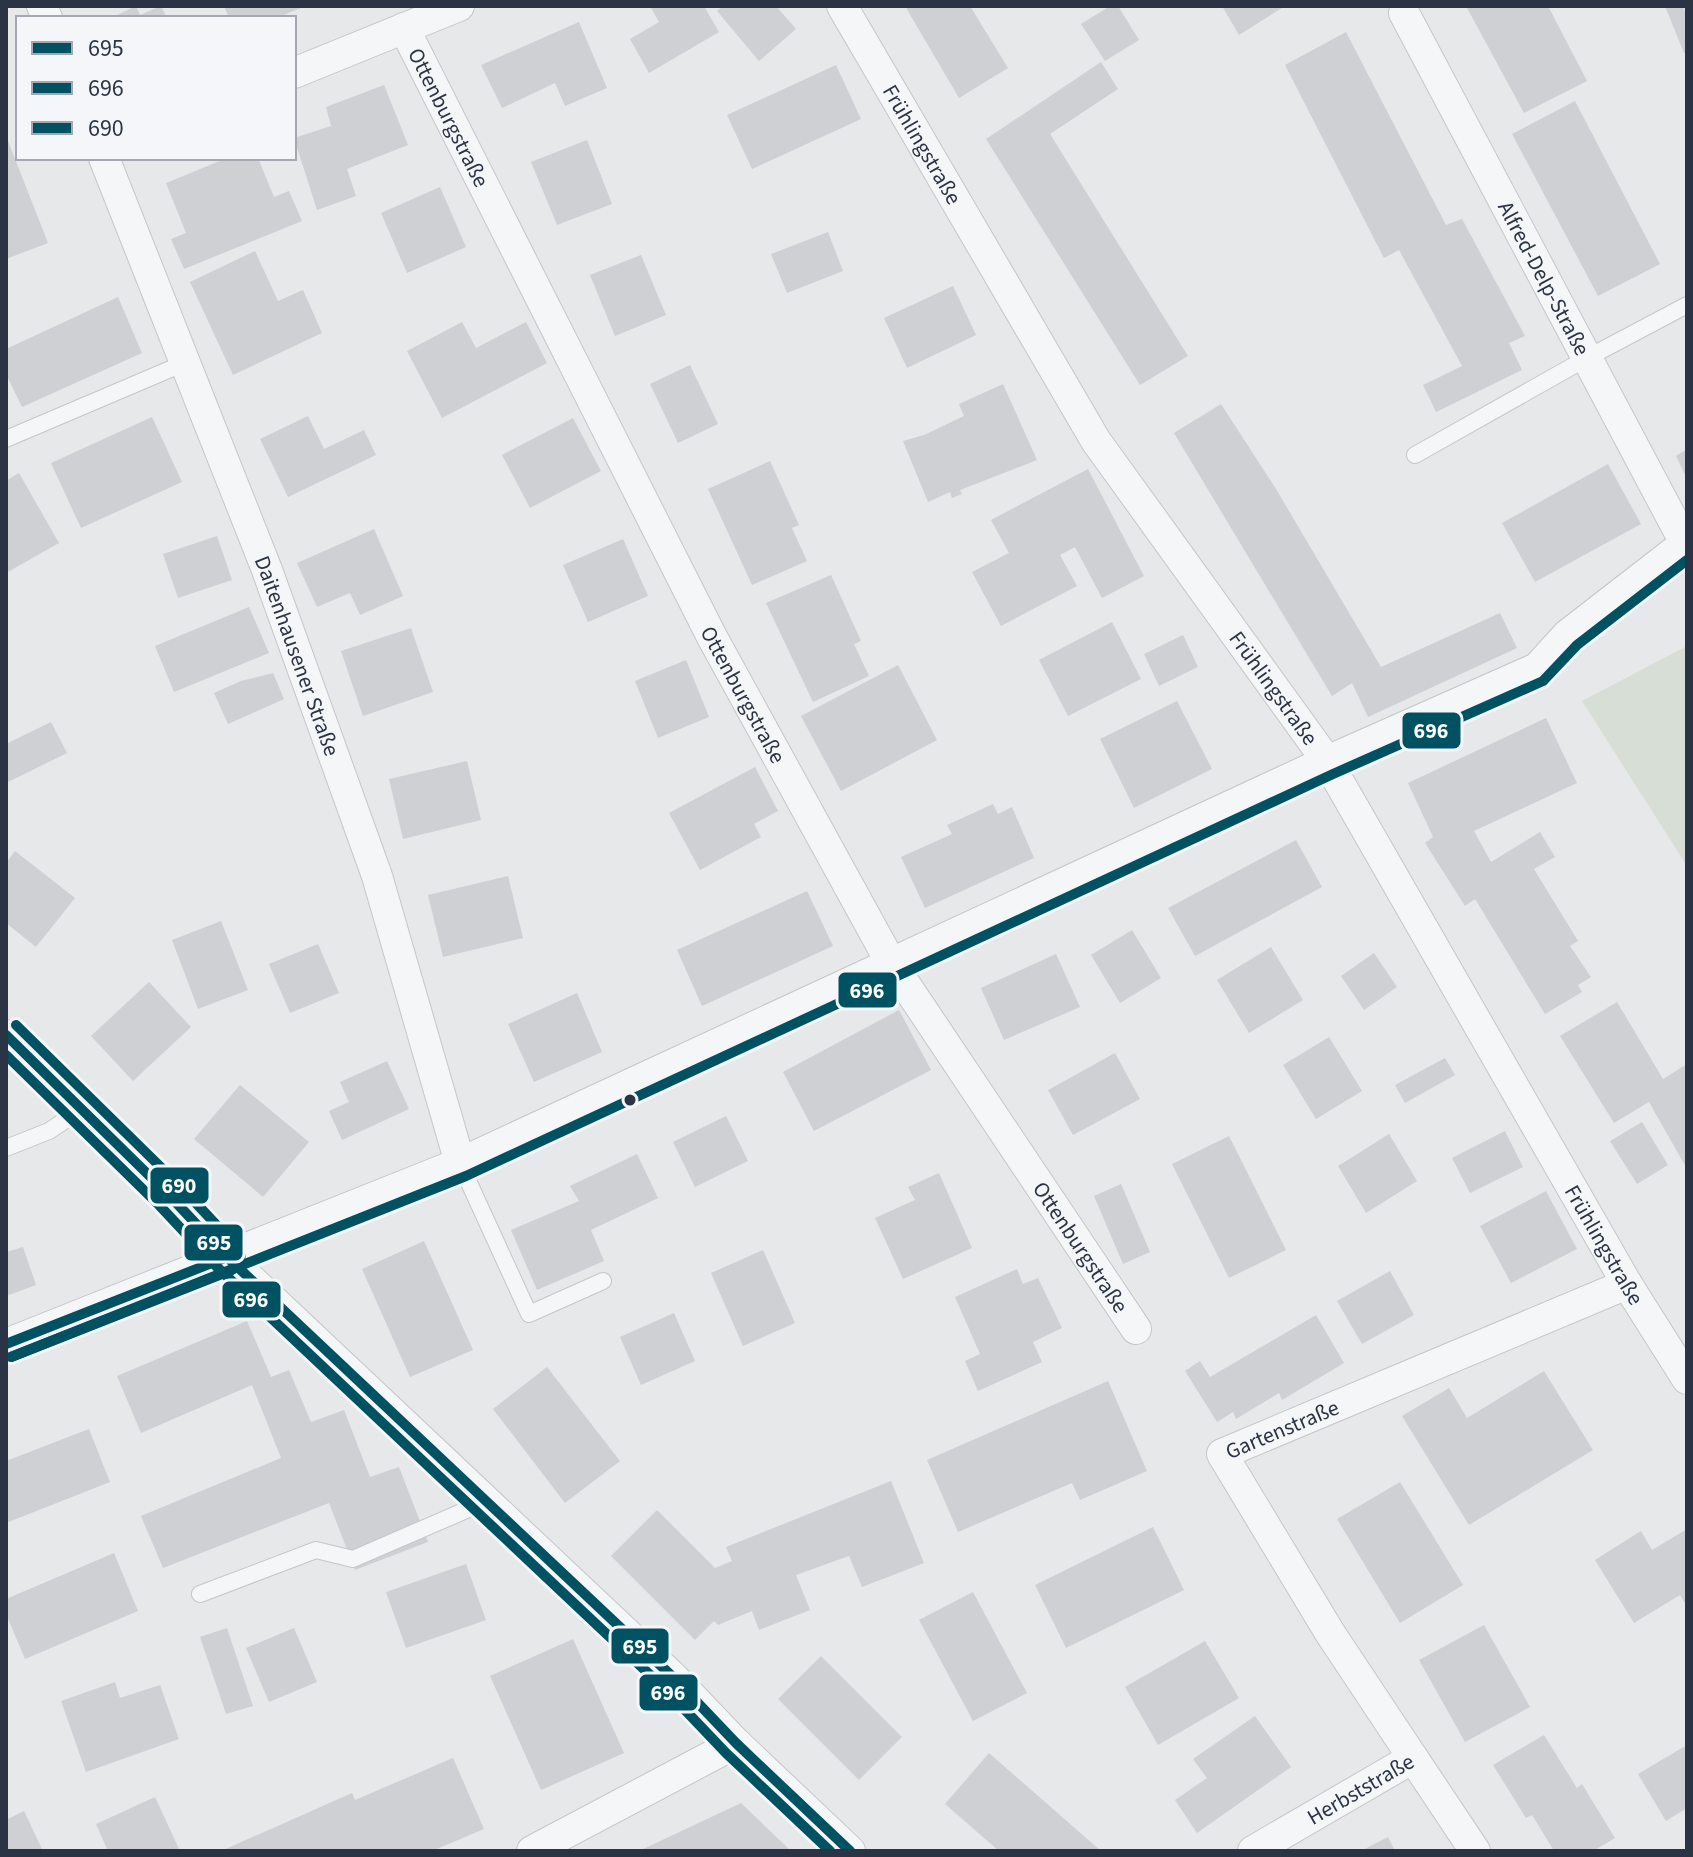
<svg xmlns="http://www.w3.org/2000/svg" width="1693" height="1857" viewBox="0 0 1693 1857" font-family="'Source Sans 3',sans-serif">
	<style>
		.green { fill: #d6ded6 }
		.building { fill: #ced0d3 }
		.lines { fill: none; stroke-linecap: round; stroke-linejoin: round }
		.lane-casing { stroke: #c4c6c8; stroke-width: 18 }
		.street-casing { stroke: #c4c6c8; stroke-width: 32 }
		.lane { stroke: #f5f6f7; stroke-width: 16 }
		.street { stroke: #f5f6f7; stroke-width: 30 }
		.bus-1-casing { stroke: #f4f6f9; stroke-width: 16 }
		.bus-2-casing { stroke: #f4f6f9; stroke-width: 16 }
		.bus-3-casing { stroke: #f4f6f9; stroke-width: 16 }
		.bus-1 { stroke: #005262; stroke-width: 10 }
		.bus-2 { stroke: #005262; stroke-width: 10 }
		.bus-3 { stroke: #005262; stroke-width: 10 }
		.bus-dot { fill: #2b3445; stroke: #f4f6f9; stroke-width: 3 }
		.labels { text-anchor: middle; stroke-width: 8; stroke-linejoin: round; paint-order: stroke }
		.street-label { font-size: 22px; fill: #2b3445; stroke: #f4f6f9 }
		.line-badge { stroke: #f4f6f9; stroke-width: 3 }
		.badge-label { font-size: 22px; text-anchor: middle; font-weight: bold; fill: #fff }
	</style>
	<rect width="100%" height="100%" fill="#e6e8ea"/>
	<!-- green -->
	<polygon class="green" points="1687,646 1687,866 1582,701"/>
	<!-- building -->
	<g class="building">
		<polygon points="136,6 140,15 161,6 167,18 119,18 117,15"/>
		<polygon points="224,6 306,6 276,18 229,18"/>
		<polygon points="650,6 704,6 719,32 649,73 630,39 659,22"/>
		<polygon points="723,6 776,6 796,29 759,61 717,11"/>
		<polygon points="905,6 970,6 1008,68 959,98"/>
		<polygon points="1110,6 1118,6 1139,40 1105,61 1081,24"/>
		<polygon points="1222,6 1285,6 1239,35"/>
		<polygon points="1466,6 1548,6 1587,81 1524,113"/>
		<polygon points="1665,6 1683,6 1687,16 1687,52 1684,53"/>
		<polygon points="579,22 607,88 565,106 555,83 502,108 481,65"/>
		<polygon points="1346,32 1446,225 1462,219 1525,336 1509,343 1522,370 1436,412 1423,385 1462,366 1399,250 1384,258 1285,65"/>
		<polygon points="1101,62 1118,89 1050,134 1188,356 1140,385 986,139"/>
		<polygon points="836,65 861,119 752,169 727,115"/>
		<polygon points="384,85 408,145 347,169 356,196 317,210 294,138 331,126 326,107"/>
		<polygon points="1575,101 1660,264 1598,296 1512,134"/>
		<polygon points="6,136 48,243 6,259"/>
		<polygon points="587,140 612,204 557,225 531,162"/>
		<polygon points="227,158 258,158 274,197 289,191 302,221 184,269 171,239 186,233 166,183"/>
		<polygon points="440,187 466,247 407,273 381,213"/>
		<polygon points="828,232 843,271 787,293 771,254"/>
		<polygon points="255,251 278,301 303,290 322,333 233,375 190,282"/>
		<polygon points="641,255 666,315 615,336 590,275"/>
		<polygon points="953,286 976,335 907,368 884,318"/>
		<polygon points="118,297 142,353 22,407 6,374 6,349"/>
		<polygon points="462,322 476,348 526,322 547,363 442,418 407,351"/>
		<polygon points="690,365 718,424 678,443 650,384"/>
		<polygon points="1003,384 1037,460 960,490 962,494 952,498 950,492 928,502 903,441 924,435 964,416 959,404"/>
		<polygon points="1221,404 1276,489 1381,667 1500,613 1517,648 1368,717 1352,683 1332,696 1174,433"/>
		<polygon points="308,416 324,449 364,430 376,455 288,497 260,439"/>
		<polygon points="152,417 182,482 81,528 51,463"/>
		<polygon points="573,418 601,471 530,508 502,455"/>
		<polygon points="1687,449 1687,479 1676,456"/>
		<polygon points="770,461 799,525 792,528 807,561 752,585 708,489"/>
		<polygon points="1608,464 1641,524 1535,582 1502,523"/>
		<polygon points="1088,469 1144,576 1102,598 1075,547 1060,555 1077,586 1001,626 972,572 1009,553 991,520"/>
		<polygon points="19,473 59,543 6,573 6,481"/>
		<polygon points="374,529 403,596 360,615 350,593 317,607 297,563"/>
		<polygon points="217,536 232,580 178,598 163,554"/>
		<polygon points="623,539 648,596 588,622 563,565"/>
		<polygon points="831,575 861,641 854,644 869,676 813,702 766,603"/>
		<polygon points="249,607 269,653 174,692 155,646"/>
		<polygon points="1112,622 1141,679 1068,716 1039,660"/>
		<polygon points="411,628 433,692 363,716 341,651"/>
		<polygon points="1183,635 1198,667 1159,686 1144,654"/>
		<polygon points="686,660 709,717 658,738 635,681"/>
		<polygon points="898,665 937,740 841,791 801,716"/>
		<polygon points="273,673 284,699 228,724 214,693 241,681"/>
		<polygon points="1177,701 1212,769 1134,808 1100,739"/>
		<polygon points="1546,718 1577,783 1474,831 1491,862 1540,832 1555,857 1534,869 1578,941 1570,946 1591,977 1578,985 1582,992 1545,1014 1475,899 1465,906 1425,843 1433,837 1408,783"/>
		<polygon points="51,722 67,753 6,783 6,744"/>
		<polygon points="467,761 481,820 403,839 389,779"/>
		<polygon points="755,767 778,811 754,824 761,837 700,870 669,813"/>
		<polygon points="993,804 998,814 1012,807 1034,858 925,908 901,857 952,834 947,825"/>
		<polygon points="1296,840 1322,887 1195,956 1168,908"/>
		<polygon points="15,851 75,898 36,947 6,923 6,863"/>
		<polygon points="508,876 523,938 443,957 428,895"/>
		<polygon points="807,891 833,946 702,1006 677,950"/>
		<polygon points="221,921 248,990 198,1009 172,940"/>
		<polygon points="1132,930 1161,978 1120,1003 1091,955"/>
		<polygon points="318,944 339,993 290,1013 269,964"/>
		<polygon points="1271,947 1303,1000 1249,1033 1217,980"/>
		<polygon points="1374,953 1397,987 1364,1010 1341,976"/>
		<polygon points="1056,954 1080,1007 1004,1040 981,988"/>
		<polygon points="149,982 191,1027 133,1081 91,1036"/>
		<polygon points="577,993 602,1052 534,1082 508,1024"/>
		<polygon points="1617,1002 1663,1079 1687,1064 1687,1169 1649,1102 1614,1123 1560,1036"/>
		<polygon points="899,1010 931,1070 814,1131 783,1072"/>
		<polygon points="1329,1037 1362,1091 1316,1119 1283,1065"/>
		<polygon points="1115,1053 1140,1099 1073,1135 1048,1090"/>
		<polygon points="1445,1058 1455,1075 1405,1103 1395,1085"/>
		<polygon points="387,1061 409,1109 342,1140 329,1111 349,1102 340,1082"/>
		<polygon points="240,1085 309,1142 263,1197 194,1139"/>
		<polygon points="726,1116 748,1161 695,1187 673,1142"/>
		<polygon points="1642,1122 1668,1165 1637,1184 1610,1141"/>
		<polygon points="1505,1131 1523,1167 1470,1193 1452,1158"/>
		<polygon points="1389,1134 1417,1181 1366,1213 1338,1166"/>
		<polygon points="1229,1136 1286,1250 1229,1278 1172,1164"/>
		<polygon points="637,1154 658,1198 591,1230 604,1261 537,1290 511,1230 579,1201 570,1186"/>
		<polygon points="939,1173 972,1248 903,1279 875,1218 915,1200 908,1187"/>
		<polygon points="1121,1184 1150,1252 1123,1264 1094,1196"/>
		<polygon points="1546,1191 1577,1249 1511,1283 1480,1226"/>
		<polygon points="424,1241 473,1350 410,1377 362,1269"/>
		<polygon points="23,1247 36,1285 6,1296 6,1252"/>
		<polygon points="763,1250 795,1323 743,1346 711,1273"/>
		<polygon points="1017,1269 1023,1284 1038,1278 1062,1328 1033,1342 1042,1362 978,1391 965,1361 980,1354 955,1297"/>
		<polygon points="1390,1271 1414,1315 1362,1344 1337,1301"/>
		<polygon points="674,1313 695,1361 641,1385 620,1337"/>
		<polygon points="1316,1315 1344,1363 1282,1400 1279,1393 1236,1419 1233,1412 1217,1422 1185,1371 1200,1361 1210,1377"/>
		<polygon points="247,1321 271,1377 289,1370 311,1422 344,1410 370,1477 399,1467 428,1542 355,1570 329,1503 163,1568 141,1516 281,1458 252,1385 141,1433 117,1376"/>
		<polygon points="547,1367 620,1461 565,1503 493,1409"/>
		<polygon points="1544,1371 1593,1450 1469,1525 1402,1416 1449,1388 1467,1418"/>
		<polygon points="1108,1381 1147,1471 1080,1500 1072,1483 958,1532 927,1460"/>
		<polygon points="89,1429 110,1482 6,1523 6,1461"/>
		<polygon points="891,1481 924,1563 862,1587 849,1556 796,1575 810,1610 759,1630 752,1611 718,1625 714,1621 695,1640 611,1556 657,1510 715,1568 732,1561 726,1547"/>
		<polygon points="1400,1482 1463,1585 1400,1623 1337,1519"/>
		<polygon points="1153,1527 1184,1590 1066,1648 1035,1585"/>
		<polygon points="1687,1529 1687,1607 1680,1595 1634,1623 1595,1560 1641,1531 1652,1550"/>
		<polygon points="114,1553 138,1611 25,1659 6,1614 6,1599"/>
		<polygon points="466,1564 486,1620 406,1648 386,1592"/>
		<polygon points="973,1592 1027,1693 973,1721 919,1620"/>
		<polygon points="1484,1625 1530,1707 1465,1742 1419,1660"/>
		<polygon points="227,1628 253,1706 226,1714 200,1637"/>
		<polygon points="294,1628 317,1682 269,1702 246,1648"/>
		<polygon points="573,1639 624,1753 541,1790 490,1676"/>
		<polygon points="1205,1641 1239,1698 1158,1745 1125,1687"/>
		<polygon points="821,1656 902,1737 859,1780 778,1699"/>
		<polygon points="115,1682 120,1698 160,1685 179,1739 86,1772 61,1701"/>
		<polygon points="1255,1716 1291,1767 1197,1833 1175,1800 1207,1778 1193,1759"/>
		<polygon points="1544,1735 1577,1788 1582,1784 1615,1838 1593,1851 1554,1851 1532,1815 1526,1818 1493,1765"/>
		<polygon points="1687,1745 1687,1808 1666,1821 1638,1774"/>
		<polygon points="989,1753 1101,1851 999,1851 945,1804"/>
		<polygon points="453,1758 484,1829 432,1851 221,1851 352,1793 355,1800"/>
		<polygon points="155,1797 180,1851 108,1851 96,1824"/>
		<polygon points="741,1803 791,1851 639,1851"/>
		<polygon points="24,1811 42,1849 37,1851 6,1851 6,1820"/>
		<polygon points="1388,1837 1395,1851 1361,1851"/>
	</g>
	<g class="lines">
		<!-- lane casing -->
		<g class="lane-casing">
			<g id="lane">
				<polyline points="6,439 187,362"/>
				<polyline points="1415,455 1587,358 1687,305"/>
				<polyline points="6,1148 49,1131 82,1109"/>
				<polyline points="460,1163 529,1314 603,1281"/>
				<polyline points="200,1594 316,1550 353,1559 487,1501"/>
			</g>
		</g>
		<!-- street casing -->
		<g class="street-casing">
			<g id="street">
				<polyline points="42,6 47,18"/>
				<path id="s1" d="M842,6L1096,441L1327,761L1627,1284L1687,1379"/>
				<path id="s2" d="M1404,13L1685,543"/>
				<path id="s3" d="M404,28L712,637L891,963L1136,1329"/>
				<polyline points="294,73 459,6"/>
				<path id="s4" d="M104,158L267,570L377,876L460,1163"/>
				<polyline points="6,1035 169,1195 227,1257 675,1679 736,1743 850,1851"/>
				<polyline points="6,1344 460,1163 1327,761 1537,668 1567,635 1687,542"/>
				<path id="s5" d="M1413,1758L1330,1633L1222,1454L1627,1284"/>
				<polyline points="532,1851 736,1743"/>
				<path id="s6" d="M1253,1851L1413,1758L1475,1851"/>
			</g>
		</g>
		<!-- lane -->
		<use href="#lane" class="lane"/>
		<!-- street -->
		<use href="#street" class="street"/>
		<!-- bus-1 casing -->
		<g class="bus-1-casing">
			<g id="bus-1">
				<polyline points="6,1035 169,1195 227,1257 675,1679 736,1743 850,1851"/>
				<polyline points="6,1344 227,1257"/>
			</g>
		</g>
		<!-- bus-2 casing -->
		<g class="bus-2-casing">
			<g id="bus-2">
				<polyline points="6,1055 159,1205 217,1267 665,1689 726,1753 830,1851"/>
				<polyline points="11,1357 466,1176 1333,774 1543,681 1577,645 1687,560"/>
			</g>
		</g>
		<!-- bus-3 casing -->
		<g class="bus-3-casing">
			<path id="bus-3" d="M11,1357L232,1270C241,1265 243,1256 237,1247L179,1185L16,1025"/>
		</g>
		<!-- bus-1 -->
		<use href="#bus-1" class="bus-1"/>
		<!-- bus-2 -->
		<use href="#bus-2" class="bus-2"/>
		<!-- bus-3 -->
		<use href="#bus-3" class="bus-3"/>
	</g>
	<!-- markers -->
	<circle class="bus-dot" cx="630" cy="1100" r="7"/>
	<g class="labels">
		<!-- street labels -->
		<g class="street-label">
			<text dy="8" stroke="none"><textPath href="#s3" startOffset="100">Ottenburgstraße</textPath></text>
			<text dy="8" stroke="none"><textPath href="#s1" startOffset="160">Frühlingstraße</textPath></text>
			<text dy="8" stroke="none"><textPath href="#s2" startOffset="300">Alfred-Delp-Straße</textPath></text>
			<text dy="8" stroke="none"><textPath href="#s4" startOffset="534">Daitenhausener Straße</textPath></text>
			<text dy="8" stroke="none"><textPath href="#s1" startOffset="808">Frühlingstraße</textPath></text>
			<text dy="8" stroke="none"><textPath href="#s3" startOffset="748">Ottenburgstraße</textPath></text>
			<text dy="8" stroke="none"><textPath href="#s1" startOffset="1456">Frühlingstraße</textPath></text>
			<text dy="8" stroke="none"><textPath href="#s3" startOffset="1396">Ottenburgstraße</textPath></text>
			<text dy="8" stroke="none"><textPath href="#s5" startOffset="424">Gartenstraße</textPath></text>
			<text dy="8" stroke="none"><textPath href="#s6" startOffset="124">Herbststraße</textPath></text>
		</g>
	</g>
	<g class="line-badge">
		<rect x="1401" y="711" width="61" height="39" rx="8" fill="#005262"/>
		<rect x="837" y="971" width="61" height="38" rx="8" fill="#005262"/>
		<rect x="149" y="1166" width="61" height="39" rx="8" fill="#005262"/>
		<rect x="183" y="1223" width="61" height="39" rx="8" fill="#005262"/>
		<rect x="221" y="1280" width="61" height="39" rx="8" fill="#005262"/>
		<rect x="610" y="1627" width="60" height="38" rx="8" fill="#005262"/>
		<rect x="638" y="1673" width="61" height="39" rx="8" fill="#005262"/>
	</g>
	<g class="badge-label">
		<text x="1431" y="738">696</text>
		<text x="867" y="998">696</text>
		<text x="179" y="1193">690</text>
		<text x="214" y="1250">695</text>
		<text x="251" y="1307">696</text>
		<text x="640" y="1654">695</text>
		<text x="668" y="1700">696</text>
	</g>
	<!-- border -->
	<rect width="1693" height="1857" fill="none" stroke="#2b3445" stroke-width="16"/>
	<!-- legend -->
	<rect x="16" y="16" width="280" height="144" fill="#f4f6f9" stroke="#a4a8b1" stroke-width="2"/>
	<rect x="32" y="42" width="40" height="12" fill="#005262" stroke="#a4a8b1" stroke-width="2"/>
	<text x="88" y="56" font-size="24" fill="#2b3445">695</text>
	<rect x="32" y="82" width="40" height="12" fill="#005262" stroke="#a4a8b1" stroke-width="2"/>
	<text x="88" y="96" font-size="24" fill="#2b3445">696</text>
	<rect x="32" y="122" width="40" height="12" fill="#005262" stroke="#a4a8b1" stroke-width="2"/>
	<text x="88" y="136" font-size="24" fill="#2b3445">690</text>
</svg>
